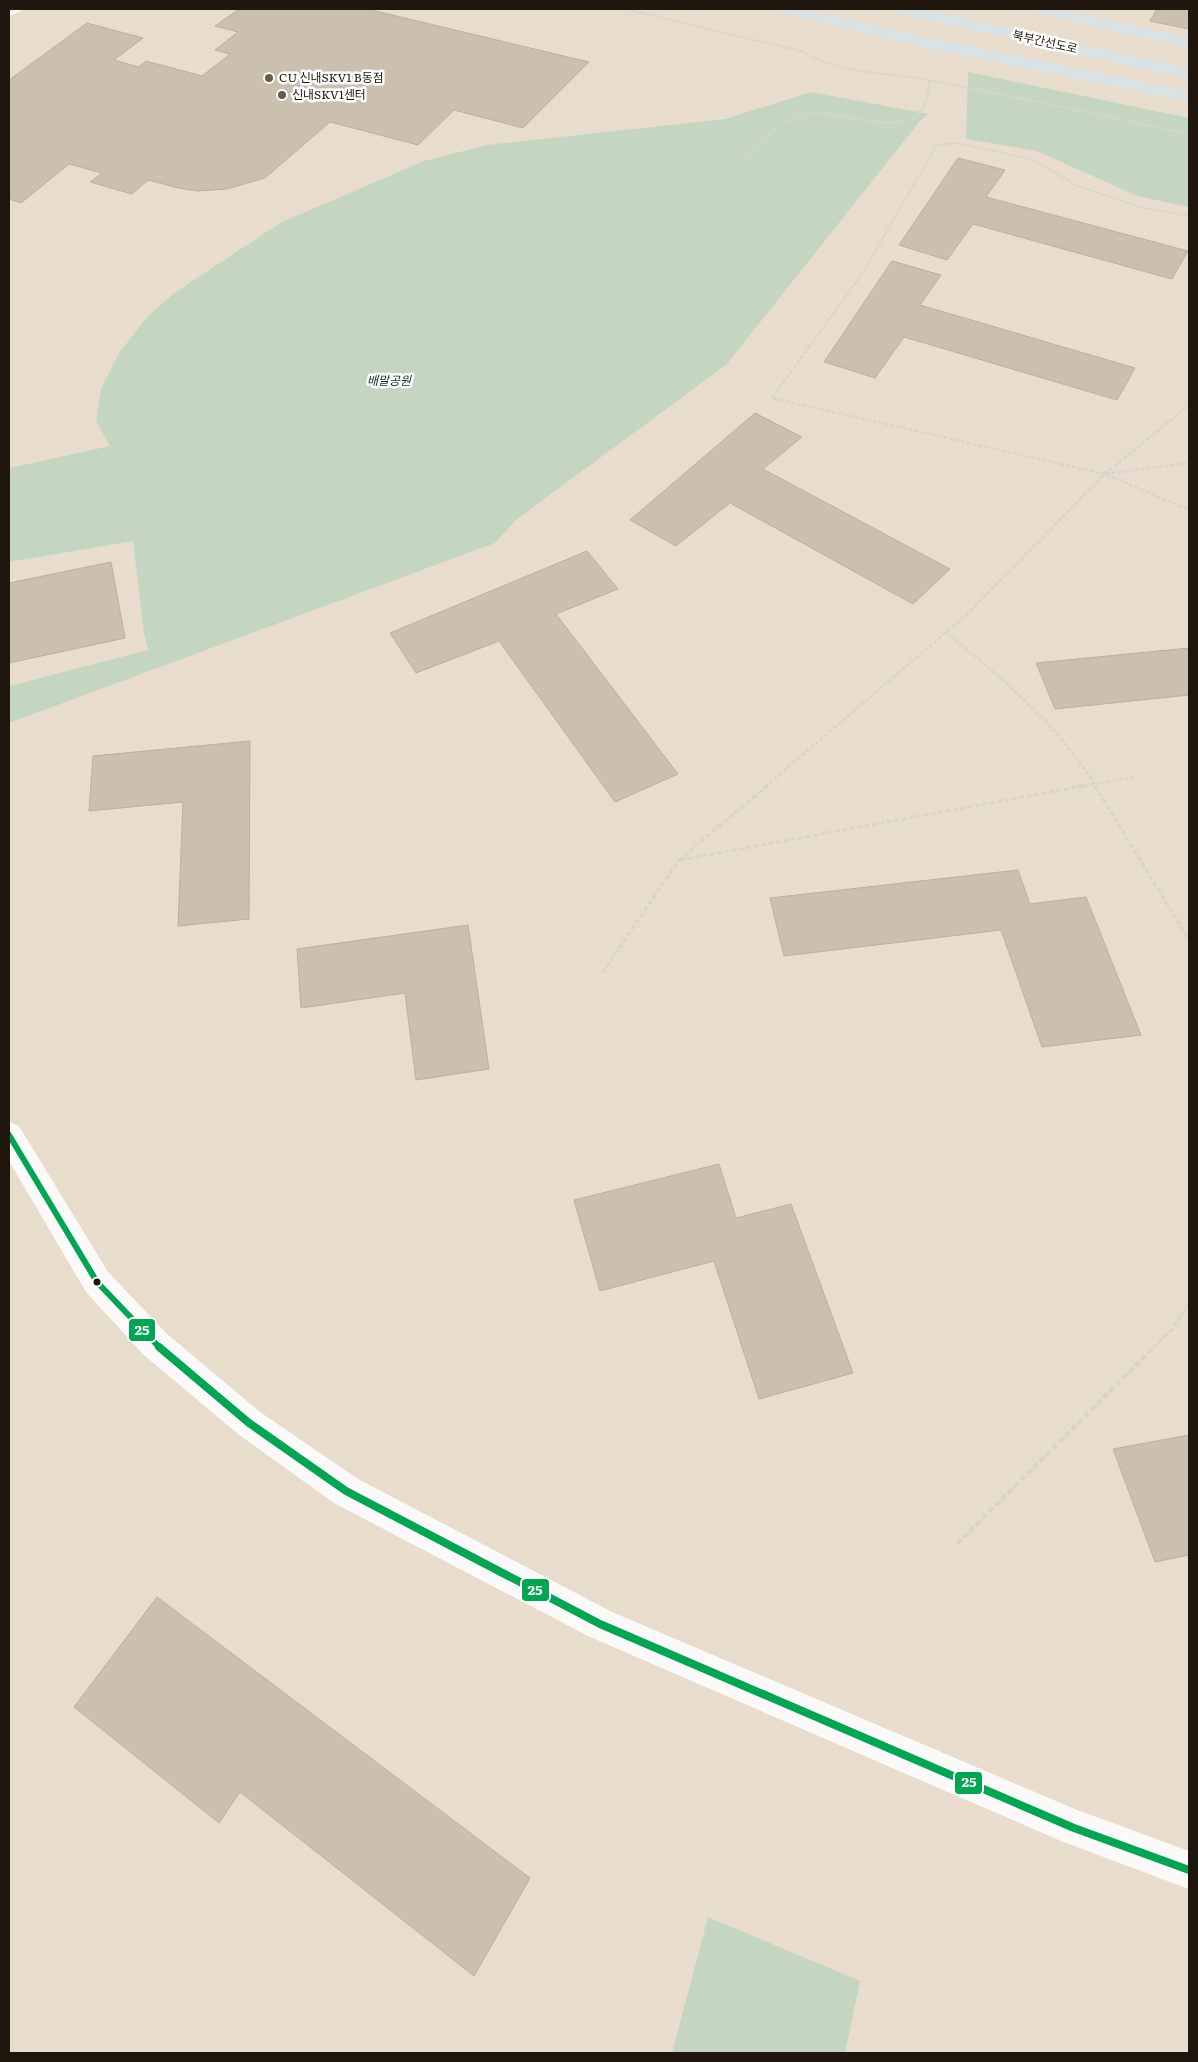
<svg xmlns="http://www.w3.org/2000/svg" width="1198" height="2062" viewBox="0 0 1198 2062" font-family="Literata,'Noto Sans KR',serif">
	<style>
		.green { fill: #c4d6c2 }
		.building { fill: #cbbfaf; stroke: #b9afa3 }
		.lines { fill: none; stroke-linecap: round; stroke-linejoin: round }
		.path-far3 { stroke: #d7d3ce; stroke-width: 2; stroke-dasharray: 3 1; stroke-linecap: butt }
		.path-far2 { stroke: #d7d3ce; stroke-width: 2.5; stroke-dasharray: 4 2; stroke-linecap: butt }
		.path-far1 { stroke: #d7d3ce; stroke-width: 3; stroke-dasharray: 5 2.5; stroke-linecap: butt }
		.path { stroke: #d7d3ce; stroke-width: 4; stroke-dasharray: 6 3; stroke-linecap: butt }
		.minor { fill: #fcfaf8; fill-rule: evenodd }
		.highway { fill: #d9e3e6; fill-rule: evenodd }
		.bus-1-far1-casing { stroke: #fff; stroke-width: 10 }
		.bus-1-casing { stroke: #fff; stroke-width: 12 }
		.bus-1-far1 { stroke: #00a651; stroke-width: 6 }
		.bus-1 { stroke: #00a651; stroke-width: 8 }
		.poi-dot { fill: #655c50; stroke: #fff; stroke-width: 2 }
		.bus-dot { fill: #1f170d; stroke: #fff; stroke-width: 2 }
		.labels { text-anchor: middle; stroke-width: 5; stroke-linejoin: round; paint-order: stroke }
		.far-street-label { font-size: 12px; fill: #1f170d; stroke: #fff }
		.far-poi-label { font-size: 12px; fill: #1f170d; stroke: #fff; text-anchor: start }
		.far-park-label { font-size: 12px; font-style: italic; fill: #00331f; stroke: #fff }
		.line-badge { stroke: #fff; stroke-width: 2 }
		.badge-label { font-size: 14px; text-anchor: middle; font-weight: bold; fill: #fff }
	</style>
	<rect width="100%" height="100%" fill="#e8ddcd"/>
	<!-- green -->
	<g class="green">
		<polygon points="968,72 1189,118 1189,207 1137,196 1037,151 966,139"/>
		<polygon points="811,92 928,114 920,121 727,364 516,520 495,543 9,723 9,686 148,650 144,634 133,541 9,562 9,468 110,446 96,421 101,389 119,353 147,317 173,294 280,223 424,161 487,145 725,119"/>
		<polygon points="708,1917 860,1981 845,2053 672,2053"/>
	</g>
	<!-- building -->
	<g class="building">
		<polygon points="239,9 367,9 589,62 523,128 454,110 418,145 330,122 265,178 227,189 198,191 178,188 148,180 132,194 90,182 102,173 69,164 21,203 9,199 9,80 87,23 143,38 114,60 139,67 146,61 202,76 230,54 215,50 238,32 215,26"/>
		<polygon points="1157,9 1189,9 1189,29 1150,21"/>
		<polygon points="958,158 1005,170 986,197 1188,251 1172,279 973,224 947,260 899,245"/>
		<polygon points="892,261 941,275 920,305 1135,368 1117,400 904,337 875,378 824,362"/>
		<polygon points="755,413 802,437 763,469 950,569 913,604 730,503 676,546 630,520"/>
		<polygon points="587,551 618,589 556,614 678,774 615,802 499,641 416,673 390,633"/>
		<polygon points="111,562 125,638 9,663 9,583"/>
		<polygon points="1189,648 1189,695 1055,709 1036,663"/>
		<polygon points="250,741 249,919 178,926 183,802 89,811 93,756"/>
		<polygon points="1018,870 1030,904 1086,897 1141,1035 1042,1047 1001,930 784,956 770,898"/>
		<polygon points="468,925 489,1069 416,1080 405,993 301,1008 297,949"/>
		<polygon points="719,1164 736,1218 791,1204 853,1373 759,1399 714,1261 600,1291 574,1200"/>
		<polygon points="1189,1435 1189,1555 1155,1562 1113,1449"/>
		<polygon points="157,1597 530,1878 474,1976 240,1792 219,1823 74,1707"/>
	</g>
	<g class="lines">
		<!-- path-far3 -->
		<g class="path-far3">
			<path d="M624,9L801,51C845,76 885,71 933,81C1018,97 1104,116 1189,134"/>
			<path d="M738,164C758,145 780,119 809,114C840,109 905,141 924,106C928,99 928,88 930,80"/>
			<polyline points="809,347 862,274 937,145 957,143 1034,160 1077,186 1141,207 1189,216"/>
		</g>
		<!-- path-far2 -->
		<g class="path-far2">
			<polyline points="810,346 772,398 1105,474 1189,510"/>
			<polyline points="1105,474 1189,463"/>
			<path d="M946,632C1002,678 1058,725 1096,787"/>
			<polyline points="765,787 965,616 1105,474 1189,405"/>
			<polyline points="1077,787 1134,777"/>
		</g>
		<!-- path-far1 -->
		<g class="path-far1">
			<polyline points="1095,786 1189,940"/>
			<polyline points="680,860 1083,786"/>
			<polyline points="602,973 679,860 767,786"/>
			<polyline points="1153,1348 1172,1329 1189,1305"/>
		</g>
		<!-- path -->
		<polyline class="path" points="957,1544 1154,1347"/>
		<!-- minor -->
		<g class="minor">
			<polygon points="9,9 22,9 19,12 9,16"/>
			<polygon points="9,1122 19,1126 108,1272 166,1333 260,1412 358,1479 612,1612 1077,1810 1189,1851 1189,1889 1061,1841 588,1636 334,1503 238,1434 144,1355 86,1292 9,1161"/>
		</g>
		<!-- highway -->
		<g class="highway">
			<polygon points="776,9 802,9 920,36 1189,92 1189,102 920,46 779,12"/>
			<polygon points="895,9 921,9 1189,69 1189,79 902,14 897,12"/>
			<polygon points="1032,9 1059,9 1189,38 1189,48 1040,14 1035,12"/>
		</g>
		<!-- bus-1-far1 casing -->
		<g class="bus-1-far1-casing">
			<polyline id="bus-1-far1" points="9,1135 97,1282 160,1348"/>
		</g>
		<!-- bus-1 casing -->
		<g class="bus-1-casing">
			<polyline id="bus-1" points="159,1347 249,1423 346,1491 600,1624 1074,1828 1189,1870"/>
		</g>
		<!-- bus-1-far1 -->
		<use href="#bus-1-far1" class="bus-1-far1"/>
		<!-- bus-1 -->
		<use href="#bus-1" class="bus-1"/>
	</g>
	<!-- markers -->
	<g class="poi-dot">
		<circle cx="269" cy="78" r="5"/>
		<circle cx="282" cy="95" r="5"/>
	</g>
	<circle class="bus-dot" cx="97" cy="1282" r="4.5"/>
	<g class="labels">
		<!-- far-street labels -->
		<g class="far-street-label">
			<text transform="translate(1045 42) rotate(13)" y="4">북부간선도로</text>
		</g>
		<!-- far-poi labels -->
		<g class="far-poi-label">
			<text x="279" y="82">CU 신내SKV1 B동점</text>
			<text x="292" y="99">신내SKV1센터</text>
		</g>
		<!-- far-park labels -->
		<g class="far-park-label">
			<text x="389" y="385">배말공원</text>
		</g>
	</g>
	<g class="line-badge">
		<rect x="128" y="1318" width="28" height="24" rx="5" fill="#00a651"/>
		<rect x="521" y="1578" width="29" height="24" rx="5" fill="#00a651"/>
		<rect x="954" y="1771" width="29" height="24" rx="5" fill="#00a651"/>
	</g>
	<g class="badge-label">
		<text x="142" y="1335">25</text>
		<text x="535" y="1595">25</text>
		<text x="969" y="1787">25</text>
	</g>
	<!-- border -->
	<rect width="1198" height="2062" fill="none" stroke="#1f170d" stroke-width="20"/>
</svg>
